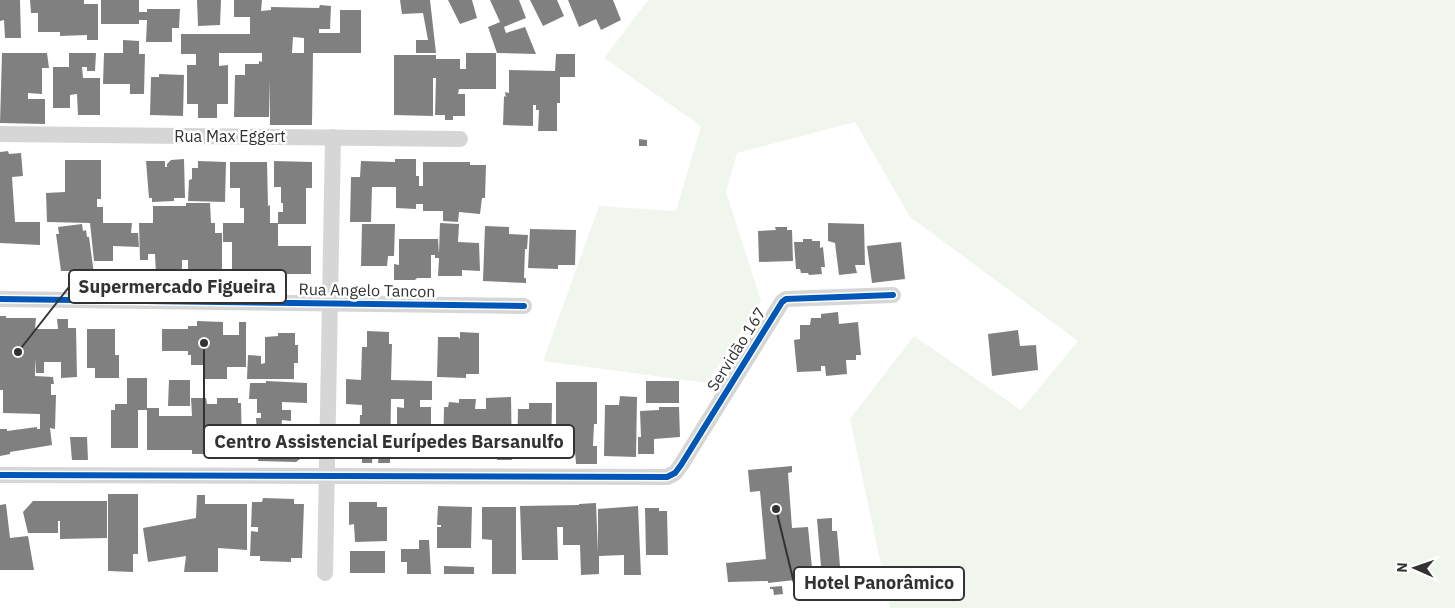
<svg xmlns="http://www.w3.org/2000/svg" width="1455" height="608" viewBox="0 0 1455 608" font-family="'IBM Plex Sans',sans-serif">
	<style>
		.green { fill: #f0f6ee }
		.building { fill: #808080; fill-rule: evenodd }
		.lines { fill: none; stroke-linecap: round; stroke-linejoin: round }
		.street { stroke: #d6d6d6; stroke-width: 16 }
		.cycleway-casing { stroke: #fff; stroke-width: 9 }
		.cycleway { stroke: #0057b8; stroke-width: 6 }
		.labels { text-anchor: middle; stroke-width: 5; stroke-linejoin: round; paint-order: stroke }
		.street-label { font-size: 16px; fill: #323232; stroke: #fff }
		.leader { fill: none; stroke: #323232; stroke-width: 2 }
		.callout-dot { fill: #323232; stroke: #fff; stroke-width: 2 }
		.callout { fill: #fff; stroke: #323232; stroke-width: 2 }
		.callout-label { font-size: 18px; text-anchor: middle; font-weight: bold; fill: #323232 }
	</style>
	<rect width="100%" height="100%" fill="#fff"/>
	<!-- green -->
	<polygon class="green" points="648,0 1455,0 1455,608 890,608 850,419 914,336 1021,410 1078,341 910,217 855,122 737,153 726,192 761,301 707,383 543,361 599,206 676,211 701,126 604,58"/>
	<!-- building -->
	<g class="building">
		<polygon points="0,0 20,0 21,38 5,38 4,20 0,21"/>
		<polygon points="30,0 84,0 84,4 98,4 98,40 87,40 87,35 60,36 60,32 38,32 38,13 31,13"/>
		<polygon points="101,0 139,0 139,12 147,12 147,9 180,9 179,28 172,28 172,42 146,42 147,20 139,20 139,24 101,24"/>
		<polygon points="197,0 221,0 220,25 198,26"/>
		<path d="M234,0H262L261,11L271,10V7L319,8L320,5L331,6L330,29H319V33H340V10H361V53H313L312,125H270V80L269,117H234L235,75H245V64H259V61L262,62V53H219V66L228,65V104H217V118H198V104H187V65H196V54H181V34H250V17H234ZM293,37L304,38V53H292Z"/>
		<polygon points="400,0 430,0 436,53 416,53 416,40 428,40 423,13 402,14"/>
		<polygon points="448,0 472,0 477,18 460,24"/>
		<polygon points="490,0 519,0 526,18 504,27 506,33 525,27 536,54 497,53 488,27 500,22"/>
		<polygon points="530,0 557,0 564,16 543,26"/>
		<polygon points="568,0 613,0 621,20 601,30 596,19 579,27"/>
		<polygon points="123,40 139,41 139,54 145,54 144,94 130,94 130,84 103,84 104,53 123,53"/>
		<polygon points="2,53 47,53 49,68 42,68 42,94 28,93 28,99 45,99 45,124 0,123"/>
		<polygon points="69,53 96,53 95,71 87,71 87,67 82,67 83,78 100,78 100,115 78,115 77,94 70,95 70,108 53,108 53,67 69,67"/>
		<polygon points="466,53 496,53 496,89 459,89 458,94 465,94 465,116 453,116 453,120 445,120 445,115 435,115 436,78 433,78 433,116 394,115 394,55 436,55 436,59 460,59 460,69 466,69"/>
		<polygon points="556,54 575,54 575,77 560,77 560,103 557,103 557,131 538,131 539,110 536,110 536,105 533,105 533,126 503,125 504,96 506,97 505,92 509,93 509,70 555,71"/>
		<polygon points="159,74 184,75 183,116 150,115 151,77 159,77"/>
		<polygon points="639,139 647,140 647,146 639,146"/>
		<polygon points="8,151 9,154 21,153 23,176 12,177 15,222 40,222 40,245 0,243 0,152"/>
		<polygon points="184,159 185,198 174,198 174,201 152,202 152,198 149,198 146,161 165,161 165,167 167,167 167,164 171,160"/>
		<polygon points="395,159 416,159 416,176 419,176 419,186 423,186 423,162 470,162 470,165 486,165 485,198 482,198 480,214 459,212 458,222 443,221 443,211 423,211 423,204 416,204 416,209 396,208 396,187 372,187 371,222 350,222 351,177 360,177 361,161 395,162"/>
		<polygon points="65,160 101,160 101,199 97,199 97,207 103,207 103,223 132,223 131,233 138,233 139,247 113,246 113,261 94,261 90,223 47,222 46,193 65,192"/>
		<polygon points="198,161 226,162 225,202 188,201 189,180 192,179 192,168 198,168"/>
		<polygon points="274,161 312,162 312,188 306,188 306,224 278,224 278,246 311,246 311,274 232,274 232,242 223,242 223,223 244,223 244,208 240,208 240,188 230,188 230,162 267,162 268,206 270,205 270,223 278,223 278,212 283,212 283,203 281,203 281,187 274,187"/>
		<polygon points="186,203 210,203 211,223 215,223 215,233 222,233 222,275 188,275 188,260 182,260 182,276 156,276 155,254 148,254 148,260 140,260 139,223 153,223 153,206 186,206"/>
		<polygon points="440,223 459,224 458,242 479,243 480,271 462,270 462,276 438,276 439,258 435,258 435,255 431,255 431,278 417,278 415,280 394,280 394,264 399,265 399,239 438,239 439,254"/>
		<polygon points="828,223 864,224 865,265 855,265 857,273 839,275 835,243 828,241"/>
		<polygon points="82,224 83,231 86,230 87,237 89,237 94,274 72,273 71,271 61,271 56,234 59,234 58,227"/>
		<polygon points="362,224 395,224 394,256 388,256 387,266 361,266"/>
		<polygon points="485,226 509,227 509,234 528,235 527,249 525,249 524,278 526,278 526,283 483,281"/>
		<polygon points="775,227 787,227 787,230 792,230 793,261 759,262 758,231 776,230"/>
		<polygon points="530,229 576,230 575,265 558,265 558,269 528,268"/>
		<polygon points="803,239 812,239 812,241 820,241 820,248 823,247 825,267 821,267 822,274 809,275 808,273 801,273 800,269 796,269 794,242 803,242"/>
		<polygon points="901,242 905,279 872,283 867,246"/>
		<polygon points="838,312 839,324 858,322 861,355 856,355 856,360 846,360 847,374 826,376 825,366 821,366 821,371 797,372 794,340 800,339 800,325 810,325 811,318 821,318 821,314"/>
		<polygon points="0,316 6,316 6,318 36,318 35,329 58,329 57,319 68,319 68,328 76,328 77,377 61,378 61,362 44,362 44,373 36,373 35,358 35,376 53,377 54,384 51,384 51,395 56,395 55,429 50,428 52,445 10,452 10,454 0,456 0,429 7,429 7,431 37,427 37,429 40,429 40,414 3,413 3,390 0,390"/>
		<polygon points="197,321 223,322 223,335 239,335 239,322 246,322 246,367 227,367 227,379 203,379 204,365 191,365 191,355 188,355 188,351 162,351 162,329 188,329 188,326 197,326"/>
		<polygon points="87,329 115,329 115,355 119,355 119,378 95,378 95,368 87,368"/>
		<polygon points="1018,330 1020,346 1036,345 1038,370 992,376 988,334"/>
		<polygon points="367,331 389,332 389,344 392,344 391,380 432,381 432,400 420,400 420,407 431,407 431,451 397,450 397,407 404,408 404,399 391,399 390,463 378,463 379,452 373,452 372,463 362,463 362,451 359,451 360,415 362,415 362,405 346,404 346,379 361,380 362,347 367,347"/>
		<polygon points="460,332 479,333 479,374 466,374 466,378 437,377 438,337 458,337 460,339"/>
		<polygon points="278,333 295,333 295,345 298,345 298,363 294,363 294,379 247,379 248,355 261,356 261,364 265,363 265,337 278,336"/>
		<polygon points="127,378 147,378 147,408 159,408 159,416 192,416 191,398 206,398 207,404 217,404 217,398 238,398 238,403 241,403 242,450 227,450 227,437 212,437 213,443 204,443 204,454 192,454 192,450 147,450 147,410 138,410 138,448 111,448 111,410 115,410 115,404 127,404"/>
		<polygon points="169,380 190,380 190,406 168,406"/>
		<polygon points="266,381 307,383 307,403 282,402 282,410 291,410 291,421 282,420 281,430 300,430 300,435 306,435 306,451 304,456 296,462 258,461 259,455 275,455 275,451 249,450 250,434 257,434 256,418 261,418 261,413 257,413 257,399 249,399 250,383 266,383"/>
		<rect x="646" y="381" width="33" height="22"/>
		<polygon points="556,382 597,382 597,424 594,424 593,446 597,446 597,464 576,464 575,451 556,450"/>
		<polygon points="620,396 637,397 636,457 604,456 605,405 619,405"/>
		<polygon points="511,397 512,460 497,460 497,448 495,448 485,438 485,431 483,431 482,434 475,434 474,456 443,455 444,407 448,407 449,402 459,403 459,399 476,399 475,409 486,409 486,398"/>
		<polygon points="529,403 552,403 551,455 517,455 518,409 529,409"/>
		<polygon points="659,407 679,407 680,437 654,439 654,454 638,454 638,437 641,437 640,411 659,410"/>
		<polygon points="70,437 87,437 88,460 72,460"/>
		<polygon points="792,466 792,472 788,473 792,528 808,527 812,568 795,570 795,580 768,583 768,581 728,582 726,563 766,559 760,491 750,492 748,470"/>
		<polygon points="108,494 138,494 138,554 133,554 133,572 108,571"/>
		<polygon points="197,495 205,495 205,504 247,504 247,550 218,548 218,572 184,572 186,556 148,562 143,528 196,518"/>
		<polygon points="263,498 294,499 294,504 304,504 302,558 291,558 291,562 260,561 260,556 250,556 251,531 258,532 258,527 251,527 252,502 262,502"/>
		<polygon points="33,501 107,501 107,538 60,539 60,521 58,521 58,533 28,533 23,512"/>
		<polygon points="349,502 377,502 377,507 387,507 387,541 355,542 354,524 349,525"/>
		<polygon points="596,503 598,553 598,509 638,506 641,575 624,575 624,555 599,556 599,574 581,575 580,545 563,545 563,527 557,527 558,560 522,560 520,506 579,505 579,504"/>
		<polygon points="6,504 10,538 28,536 34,570 0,570 0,505"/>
		<polygon points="438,506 472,507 471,548 437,548 437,527 441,527 441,525 437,525"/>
		<polygon points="482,507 516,507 516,574 492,574 492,540 482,539"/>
		<polygon points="645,508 659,508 659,511 667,511 668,555 646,555"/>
		<polygon points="832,518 832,531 837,531 840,566 821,567 817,519"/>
		<polygon points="419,540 429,540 431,574 407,574 407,562 401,562 401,549 419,549"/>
		<rect x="350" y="551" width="35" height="22"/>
		<polygon points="444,566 474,567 474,574 444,574"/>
		<polygon points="782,586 783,594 774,595 773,589 770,589 770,587"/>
	</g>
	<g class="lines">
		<!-- street -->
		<g class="street">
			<polyline points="0,134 460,139"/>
			<polyline points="0,299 524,306"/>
			<polyline points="0,475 667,477 675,473 681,465 782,302 786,299 893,295"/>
			<polyline points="325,573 333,137"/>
		</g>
		<!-- cycleway casing -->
		<g class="cycleway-casing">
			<g id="cycleway">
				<polyline points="0,299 524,306"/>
				<polyline points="0,475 667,477 675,473 681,465 782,302 786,299 893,295"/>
			</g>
		</g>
		<!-- cycleway -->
		<use href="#cycleway" class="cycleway"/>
	</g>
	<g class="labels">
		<!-- street labels -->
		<g class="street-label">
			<text x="230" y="142">Rua Max Eggert</text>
			<text transform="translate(367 290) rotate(1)" y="6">Rua Angelo Tancon</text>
			<text transform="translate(736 349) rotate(-58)" y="6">Servidão 167</text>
		</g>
	</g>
	<!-- callouts -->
	<path class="leader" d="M18 352L69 287M204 343L204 441M776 509L794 583"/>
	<g class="callout-dot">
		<circle cx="18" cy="352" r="5"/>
		<circle cx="204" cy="343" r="5"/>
		<circle cx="776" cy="509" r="5"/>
	</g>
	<g class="callout">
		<rect x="69" y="270" width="217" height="33" rx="5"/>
		<rect x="204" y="425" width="370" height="33" rx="5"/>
		<rect x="794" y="567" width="170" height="33" rx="5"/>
	</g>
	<g class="callout-label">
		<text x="177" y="293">Supermercado Figueira</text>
		<text x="389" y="448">Centro Assistencial Eurípedes Barsanulfo</text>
		<text x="879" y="589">Hotel Panorâmico</text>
	</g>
	<!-- north arrow -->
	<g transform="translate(1415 568) rotate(272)" stroke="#ffffff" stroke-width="4" paint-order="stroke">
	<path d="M0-4L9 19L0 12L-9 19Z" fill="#323232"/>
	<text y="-8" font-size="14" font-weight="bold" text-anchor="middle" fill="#323232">N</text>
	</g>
</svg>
